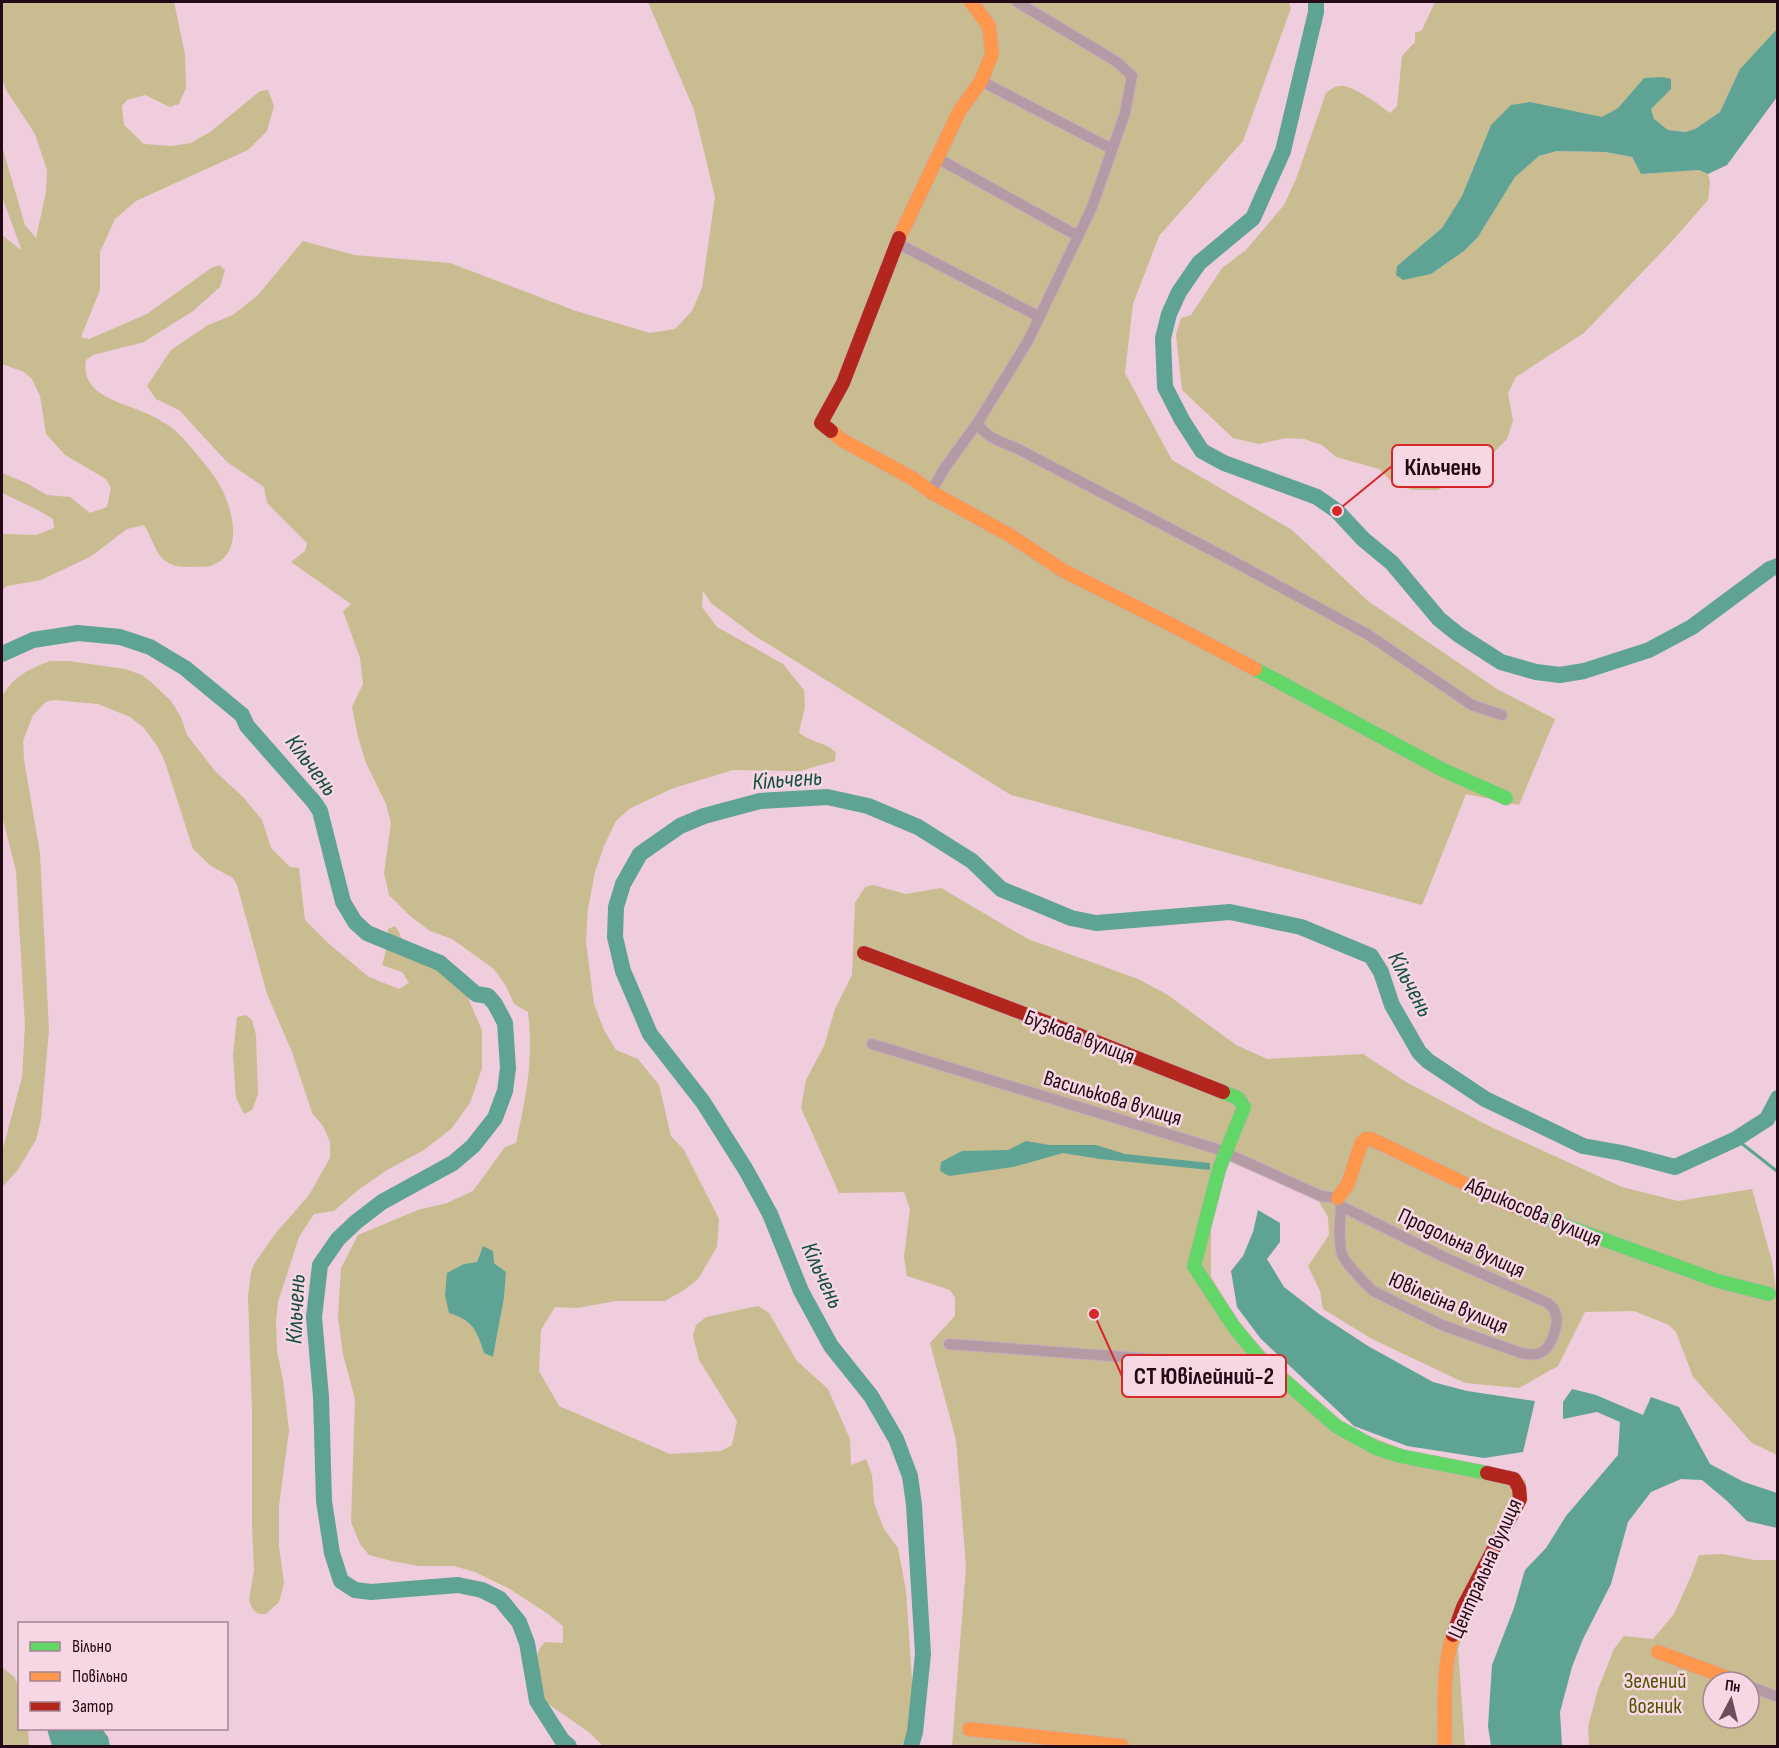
<svg xmlns="http://www.w3.org/2000/svg" width="1779" height="1748" viewBox="0 0 1779 1748" font-family="'Sofia Sans Condensed',sans-serif">
	<style>
		.green { fill: #c8bc90; fill-rule: evenodd }
		.water { fill: #5fa395 }
		.lines { fill: none; stroke-linecap: round; stroke-linejoin: round }
		.stream { stroke: #5fa395; stroke-width: 3 }
		.river { stroke: #5fa395; stroke-width: 16 }
		.street-casing { stroke: #c9acb9; stroke-width: 12 }
		.fast-casing { stroke: #c9acb9; stroke-width: 15 }
		.slow-casing { stroke: #c9acb9; stroke-width: 15 }
		.jam-casing { stroke: #c9acb9; stroke-width: 15 }
		.street { stroke: #b49aa5; stroke-width: 10 }
		.fast { stroke: #63d668; stroke-width: 14 }
		.slow { stroke: #ff974d; stroke-width: 14 }
		.jam { stroke: #b3261e; stroke-width: 14 }
		.labels { text-anchor: middle; stroke-width: 5; stroke-linejoin: round; paint-order: stroke }
		.street-label { font-size: 22px; fill: #240916; stroke: #f7d7e3 }
		.park-label { font-size: 22px; fill: #515500; stroke: #f7d7e3 }
		.water-label { font-size: 24px; font-style: italic; fill: #144f40; stroke: #f7d7e3 }
		.leader { fill: none; stroke: #d62828; stroke-width: 2 }
		.callout-dot { fill: #d62828; stroke: #f7d7e3; stroke-width: 2 }
		.callout { fill: #f7d7e3; stroke: #d62828; stroke-width: 2 }
		.callout-label { font-size: 24px; text-anchor: middle; font-weight: bold; fill: #240916 }
	</style>
	<rect width="100%" height="100%" fill="#f0cddc"/>
	<!-- green -->
	<g class="green">
		<path d="M2,2H174L185,54L186,88L179,104L170,107L145,95L127,100L122,106L124,125L144,144L171,146L191,143L210,132L260,91L268,90L274,106L267,131L248,150L136,201L115,219L100,252V290L81,337L89,339L147,314L211,268L219,265L225,270L220,287L193,311L144,342L93,355L86,360C79,398 128,403 152,416C159,419 166,424 172,428C183,436 206,465 214,476C230,498 248,551 213,565C207,568 197,566 190,567C179,567 169,566 161,557C154,548 150,534 144,525L127,529L90,557L41,580L7,586L2,590V534L36,535L54,528L53,519L38,510L2,493V473L26,483L47,495L70,497L90,513L107,507L111,488L106,479L65,455L46,434L40,396L32,379L24,372L2,364V235L22,251L2,197V146L25,225L36,238L46,192L47,170L35,134L6,90L2,78Z"/>
		<path d="M648,2H1289L1291,8L1243,141L1159,236L1133,304L1125,373L1172,460L1292,530L1368,601L1497,689L1555,719L1519,805L1466,794L1422,905L1011,795L755,636L711,603L703,591L702,607L717,627L783,664L804,690L805,707L799,732C809,743 826,741 836,753L835,761L800,771L733,770L671,789L629,809L616,821L604,846L595,872L588,909L586,942L594,1004L604,1030L616,1050L638,1059L659,1085L671,1136L684,1150L719,1219L717,1247L698,1279L684,1290L665,1301H616L577,1308L555,1307L541,1330L539,1371L559,1406L670,1454L721,1451L732,1445L737,1421L699,1360L693,1336L696,1325L706,1317L758,1306L769,1313L797,1361L828,1389L850,1439L851,1465L866,1459L872,1475L874,1503L884,1529L898,1548L906,1591L913,1695L910,1726L902,1746H603L590,1733L544,1701C540,1682 529,1657 545,1642L563,1643V1626L548,1614L508,1588L475,1572L454,1566H419L392,1561L369,1555L360,1544L351,1522L355,1399L343,1354L338,1318L341,1268L358,1235L418,1210L447,1203L473,1191L505,1147L516,1143C526,1097 534,1059 528,1012L514,1004L506,986L494,969L452,939L430,931L410,916L389,895L384,873L391,823L386,804L366,763L358,737L352,707L363,684L360,658L343,611L351,604L291,562L305,551L307,543L267,503L264,487L227,462L179,410L156,399L147,386L171,350L208,325L233,315L258,295L303,241L354,255L450,263L576,311L650,333L675,329L692,311L702,288L715,197L694,110ZM483,1246L494,1263L506,1272L504,1298L495,1347L484,1353L478,1333L462,1317L464,1264L477,1262Z"/>
		<path d="M1435,2H1777V29L1740,69L1720,112L1695,129L1687,132L1668,130L1653,119L1644,78L1618,108L1602,118L1530,102L1491,125L1462,196L1442,228L1397,266L1431,274L1464,251L1478,237L1515,177L1539,156L1557,151L1605,152L1632,157L1641,174L1699,170L1708,174L1710,182L1708,200L1674,239L1584,333L1516,377L1508,393L1513,421L1507,439L1466,481L1436,490H1413L1394,484L1379,469L1336,457L1322,445L1304,439L1286,438L1259,444L1233,438L1182,390L1176,335L1181,318L1191,315L1222,268L1246,250L1284,205L1296,179L1326,93C1332,89 1336,85 1344,86C1356,88 1380,105 1390,113L1397,106L1402,56L1415,42V33L1422,30Z"/>
		<path d="M50,661H69L125,669L142,675L150,681L171,701L181,717L187,735L215,771L243,797L262,820L271,848L290,867L299,868L305,920L328,943L369,977L399,989L409,983L402,972L382,965L386,950L388,929L395,926L399,932L407,954L427,961L447,974L468,998L482,1030V1068L470,1103L451,1129L424,1150L387,1170L358,1190L334,1211L314,1214L299,1237L278,1302L276,1322L277,1351L283,1380L289,1431L279,1506V1546L284,1583L279,1602L266,1614H258L252,1608L249,1600L254,1570L252,1526V1411L248,1297L251,1272L254,1264L275,1234L309,1195L330,1158V1142L323,1126L312,1113L292,1052L267,994L237,885L233,878L211,866L193,849L165,762L158,747L143,727L130,717L98,704L54,700L46,702L33,715L23,741L24,760L40,853L49,1030L41,1119L36,1140L17,1171L2,1187V1152L22,1077L25,1026L16,871L2,816V696C15,676 27,670 50,661Z"/>
		<polygon points="873,885 906,894 941,888 1028,939 1138,979 1168,995 1236,1045 1267,1059 1363,1054 1406,1082 1489,1126 1622,1187 1678,1201 1752,1189 1772,1261 1777,1297 1777,1455 1752,1443 1693,1377 1676,1332 1669,1325 1634,1311 1585,1312 1558,1366 1519,1388 1465,1383 1372,1339 1323,1309 1320,1291 1308,1266 1329,1235 1328,1217 1318,1200 1228,1161 1211,1222 1211,1277 1241,1326 1294,1383 1350,1428 1422,1457 1513,1471 1526,1481 1524,1498 1480,1586 1458,1649 1465,1746 952,1746 966,1567 956,1440 930,1343 955,1316 955,1298 950,1290 907,1276 904,1257 910,1209 904,1192 839,1193 801,1108 806,1080 824,1046 835,1009 852,975 855,903 865,887"/>
		<polygon points="246,1015 252,1020 256,1035 258,1094 252,1110 244,1114 236,1098 233,1056 237,1017"/>
		<path d="M1723,1554L1754,1560H1777V1746H1589L1588,1727L1598,1689L1614,1649L1624,1636L1653,1639L1674,1614L1691,1576L1699,1555ZM1713,1682H1749V1718H1713Z"/>
		<polygon points="2,1667 15,1678 19,1689 20,1728 28,1729 29,1746 2,1746"/>
	</g>
	<!-- water -->
	<g class="water">
		<polygon points="1777,29 1777,97 1727,165 1708,174 1699,170 1641,174 1632,157 1605,152 1557,151 1539,156 1515,177 1478,237 1464,251 1431,274 1403,280 1396,275 1397,266 1442,228 1462,196 1491,125 1511,105 1530,102 1602,117 1618,108 1644,78 1662,77 1671,79 1671,89 1651,109 1654,119 1668,130 1686,132 1695,129 1720,112 1740,69"/>
		<polygon points="1026,1141 1049,1145 1096,1145 1125,1154 1210,1163 1210,1170 1100,1159 1063,1153 1013,1167 949,1176 940,1171 941,1162 962,1151 1008,1150"/>
		<polygon points="1258,1210 1280,1223 1280,1242 1267,1259 1284,1287 1319,1314 1368,1346 1433,1382 1467,1391 1535,1401 1523,1452 1484,1458 1407,1446 1354,1426 1261,1339 1237,1307 1231,1271 1243,1256 1253,1232"/>
		<path d="M483,1246L493,1251L494,1263L506,1272L504,1298L493,1357L484,1353C477,1330 472,1320 449,1313L445,1295L447,1273L464,1264L477,1262Z"/>
		<polygon points="1572,1389 1596,1395 1643,1415 1651,1397 1679,1407 1710,1464 1744,1482 1777,1493 1777,1528 1747,1521 1726,1500 1702,1480 1681,1479 1651,1492 1628,1522 1611,1584 1583,1639 1572,1667 1560,1712 1562,1746 1491,1746 1488,1726 1492,1665 1514,1608 1525,1570 1546,1548 1566,1516 1618,1455 1620,1422 1597,1412 1563,1419 1563,1402"/>
		<polygon points="47,1729 102,1729 108,1737 110,1746 52,1746"/>
	</g>
	<g class="lines">
		<!-- stream -->
		<polyline class="stream" points="1736,1139 1778,1172"/>
		<!-- river -->
		<g class="river">
			<polyline points="1316,2 1316,12 1283,151 1253,218 1199,263 1179,292 1169,314 1163,338 1165,387 1182,420 1202,451 1224,463 1317,497 1337,511 1363,539 1392,563 1439,619 1459,635 1501,662 1536,672 1560,675 1584,671 1649,650 1692,627 1770,569 1778,566"/>
			<polyline points="2,654 33,640 78,633 120,637 150,647 185,668 242,715 247,726 314,802 320,811 343,902 355,922 367,933 440,963 476,994 488,996 495,1004 505,1023 508,1068 505,1091 495,1118 473,1146 453,1163 382,1202 356,1222 338,1239 320,1265 314,1317 321,1397 324,1501 332,1553 341,1581 355,1590 371,1592 458,1585 482,1590 500,1599 519,1622 527,1643 537,1701 562,1740 569,1746"/>
			<polyline points="911,1746 915,1732 923,1654 914,1505 910,1476 896,1439 871,1396 831,1346 801,1291 770,1214 746,1170 703,1102 650,1034 623,971 615,937 616,907 623,884 640,854 680,826 704,816 760,801 827,797 868,806 918,827 972,861 1001,889 1071,918 1096,923 1230,912 1301,927 1371,956 1381,972 1392,1005 1419,1052 1428,1061 1485,1099 1583,1146 1622,1153 1675,1167 1736,1139 1767,1119 1778,1098"/>
		</g>
		<!-- street casing -->
		<g class="street-casing">
			<g id="street">
				<path d="M1017,2L1117,62L1132,76L1125,113L1092,207L1028,341L978,422C984,438 1003,442 1018,449L1242,566L1367,634L1472,705L1502,715"/>
				<polyline points="981,81 1112,149"/>
				<polyline points="937,158 1078,236"/>
				<polyline points="897,243 1038,316"/>
				<polyline points="931,492 944,469 978,422"/>
				<path d="M872,1044L1217,1149L1321,1196L1338,1198L1341,1206L1444,1257L1548,1303C1550,1305 1553,1307 1554,1310C1561,1321 1552,1348 1540,1353C1534,1356 1527,1354 1521,1353L1442,1325L1373,1291C1365,1283 1346,1265 1342,1254C1338,1240 1340,1222 1341,1206"/>
				<polyline points="949,1344 1166,1360 1253,1364 1261,1360"/>
				<polyline points="1749,1686 1778,1697"/>
			</g>
		</g>
		<!-- fast casing -->
		<g class="fast-casing">
			<g id="fast">
				<polyline points="1255,669 1443,770 1506,798"/>
				<polyline points="1223,1092 1238,1098 1244,1107 1219,1169 1194,1266 1234,1327 1261,1360 1336,1426 1376,1448 1400,1456 1487,1473"/>
				<polyline points="1514,1207 1718,1281 1769,1294"/>
			</g>
		</g>
		<!-- slow casing -->
		<g class="slow-casing">
			<g id="slow">
				<polyline points="899,238 959,112 981,81 992,54 989,26 971,2"/>
				<polyline points="831,431 842,440 912,478 931,492 1011,536 1064,571 1168,623 1255,669"/>
				<polyline points="1338,1198 1348,1184 1361,1144 1366,1139 1371,1139 1514,1207"/>
				<polyline points="1658,1652 1739,1682"/>
				<polyline points="969,1729 1122,1746"/>
				<path d="M1445,1746C1445,1711 1442,1668 1453,1635"/>
			</g>
		</g>
		<!-- jam casing -->
		<g class="jam-casing">
			<g id="jam">
				<polyline points="831,431 821,423 843,383 899,238"/>
				<polyline points="864,953 1046,1022 1223,1092"/>
				<polyline points="1453,1635 1463,1607 1520,1499 1519,1488 1514,1479 1487,1473"/>
			</g>
		</g>
		<!-- street -->
		<use href="#street" class="street"/>
		<!-- fast -->
		<use href="#fast" class="fast"/>
		<!-- slow -->
		<use href="#slow" class="slow"/>
		<!-- jam -->
		<use href="#jam" class="jam"/>
	</g>
	<g class="labels">
		<!-- street labels -->
		<g class="street-label">
			<text transform="translate(1080 1036) rotate(21)" y="8">Бузкова вулиця</text>
			<text transform="translate(1113 1097) rotate(17)" y="8">Василькова вулиця</text>
			<text transform="translate(1534 1211) rotate(23)" y="8">Абрикосова вулиця</text>
			<text transform="translate(1462 1242) rotate(25)" y="8">Продольна вулиця</text>
			<text transform="translate(1449 1302) rotate(23)" y="8">Ювілейна вулиця</text>
			<text transform="translate(1484 1568) rotate(-66)" y="8">Центральна вулиця</text>
		</g>
		<!-- park labels -->
		<g class="park-label">
			<text x="1655" y="1688">Зелений<tspan x="1655" dy="25">вогник</tspan></text>
		</g>
		<!-- water labels -->
		<g class="water-label">
			<text transform="translate(312 765) rotate(53)" y="8">Кільчень</text>
			<text transform="translate(787 779) rotate(-4)" y="8">Кільчень</text>
			<text transform="translate(1411 984) rotate(62)" y="8">Кільчень</text>
			<text transform="translate(823 1275) rotate(65)" y="8">Кільчень</text>
			<text transform="translate(295 1309) rotate(-87)" y="8">Кільчень</text>
		</g>
	</g>
	<!-- callouts -->
	<path class="leader" d="M1337 511L1392 466M1094 1314L1122 1376"/>
	<g class="callout-dot">
		<circle cx="1337" cy="511" r="6"/>
		<circle cx="1094" cy="1314" r="6"/>
	</g>
	<g class="callout">
		<rect x="1392" y="445" width="101" height="42" rx="6"/>
		<rect x="1122" y="1355" width="164" height="42" rx="6"/>
	</g>
	<g class="callout-label">
		<text x="1443" y="475">Кільчень</text>
		<text x="1204" y="1384">СT Ювілейний-2</text>
	</g>
	<!-- border -->
	<rect width="1779" height="1748" fill="none" stroke="#240916" stroke-width="6"/>
	<!-- legend -->
	<rect x="18" y="1622" width="210" height="108" fill="#f7d7e3" stroke="#a38591" stroke-width="1.5"/>
	<rect x="30" y="1642" width="30" height="9" fill="#63d668" stroke="#a38591" stroke-width="1.5"/>
	<text x="72" y="1652" font-size="18" fill="#240916">Вільно</text>
	<rect x="30" y="1672" width="30" height="9" fill="#ff974d" stroke="#a38591" stroke-width="1.5"/>
	<text x="72" y="1682" font-size="18" fill="#240916">Повільно</text>
	<rect x="30" y="1702" width="30" height="9" fill="#b3261e" stroke="#a38591" stroke-width="1.5"/>
	<text x="72" y="1712" font-size="18" fill="#240916">Затор</text>
	<!-- north arrow -->
	<g transform="translate(1731 1700) rotate(7)"><circle r="28" fill="#f7d7e3" stroke="#a38591" stroke-width="1.5"/>
	<path d="M0-4.5L10 22L0 15L-10 22Z" fill="#6b4e5b"/>
	<text y="-9" font-size="16" font-weight="bold" text-anchor="middle" fill="#240916">Пн</text>
	</g>
</svg>
